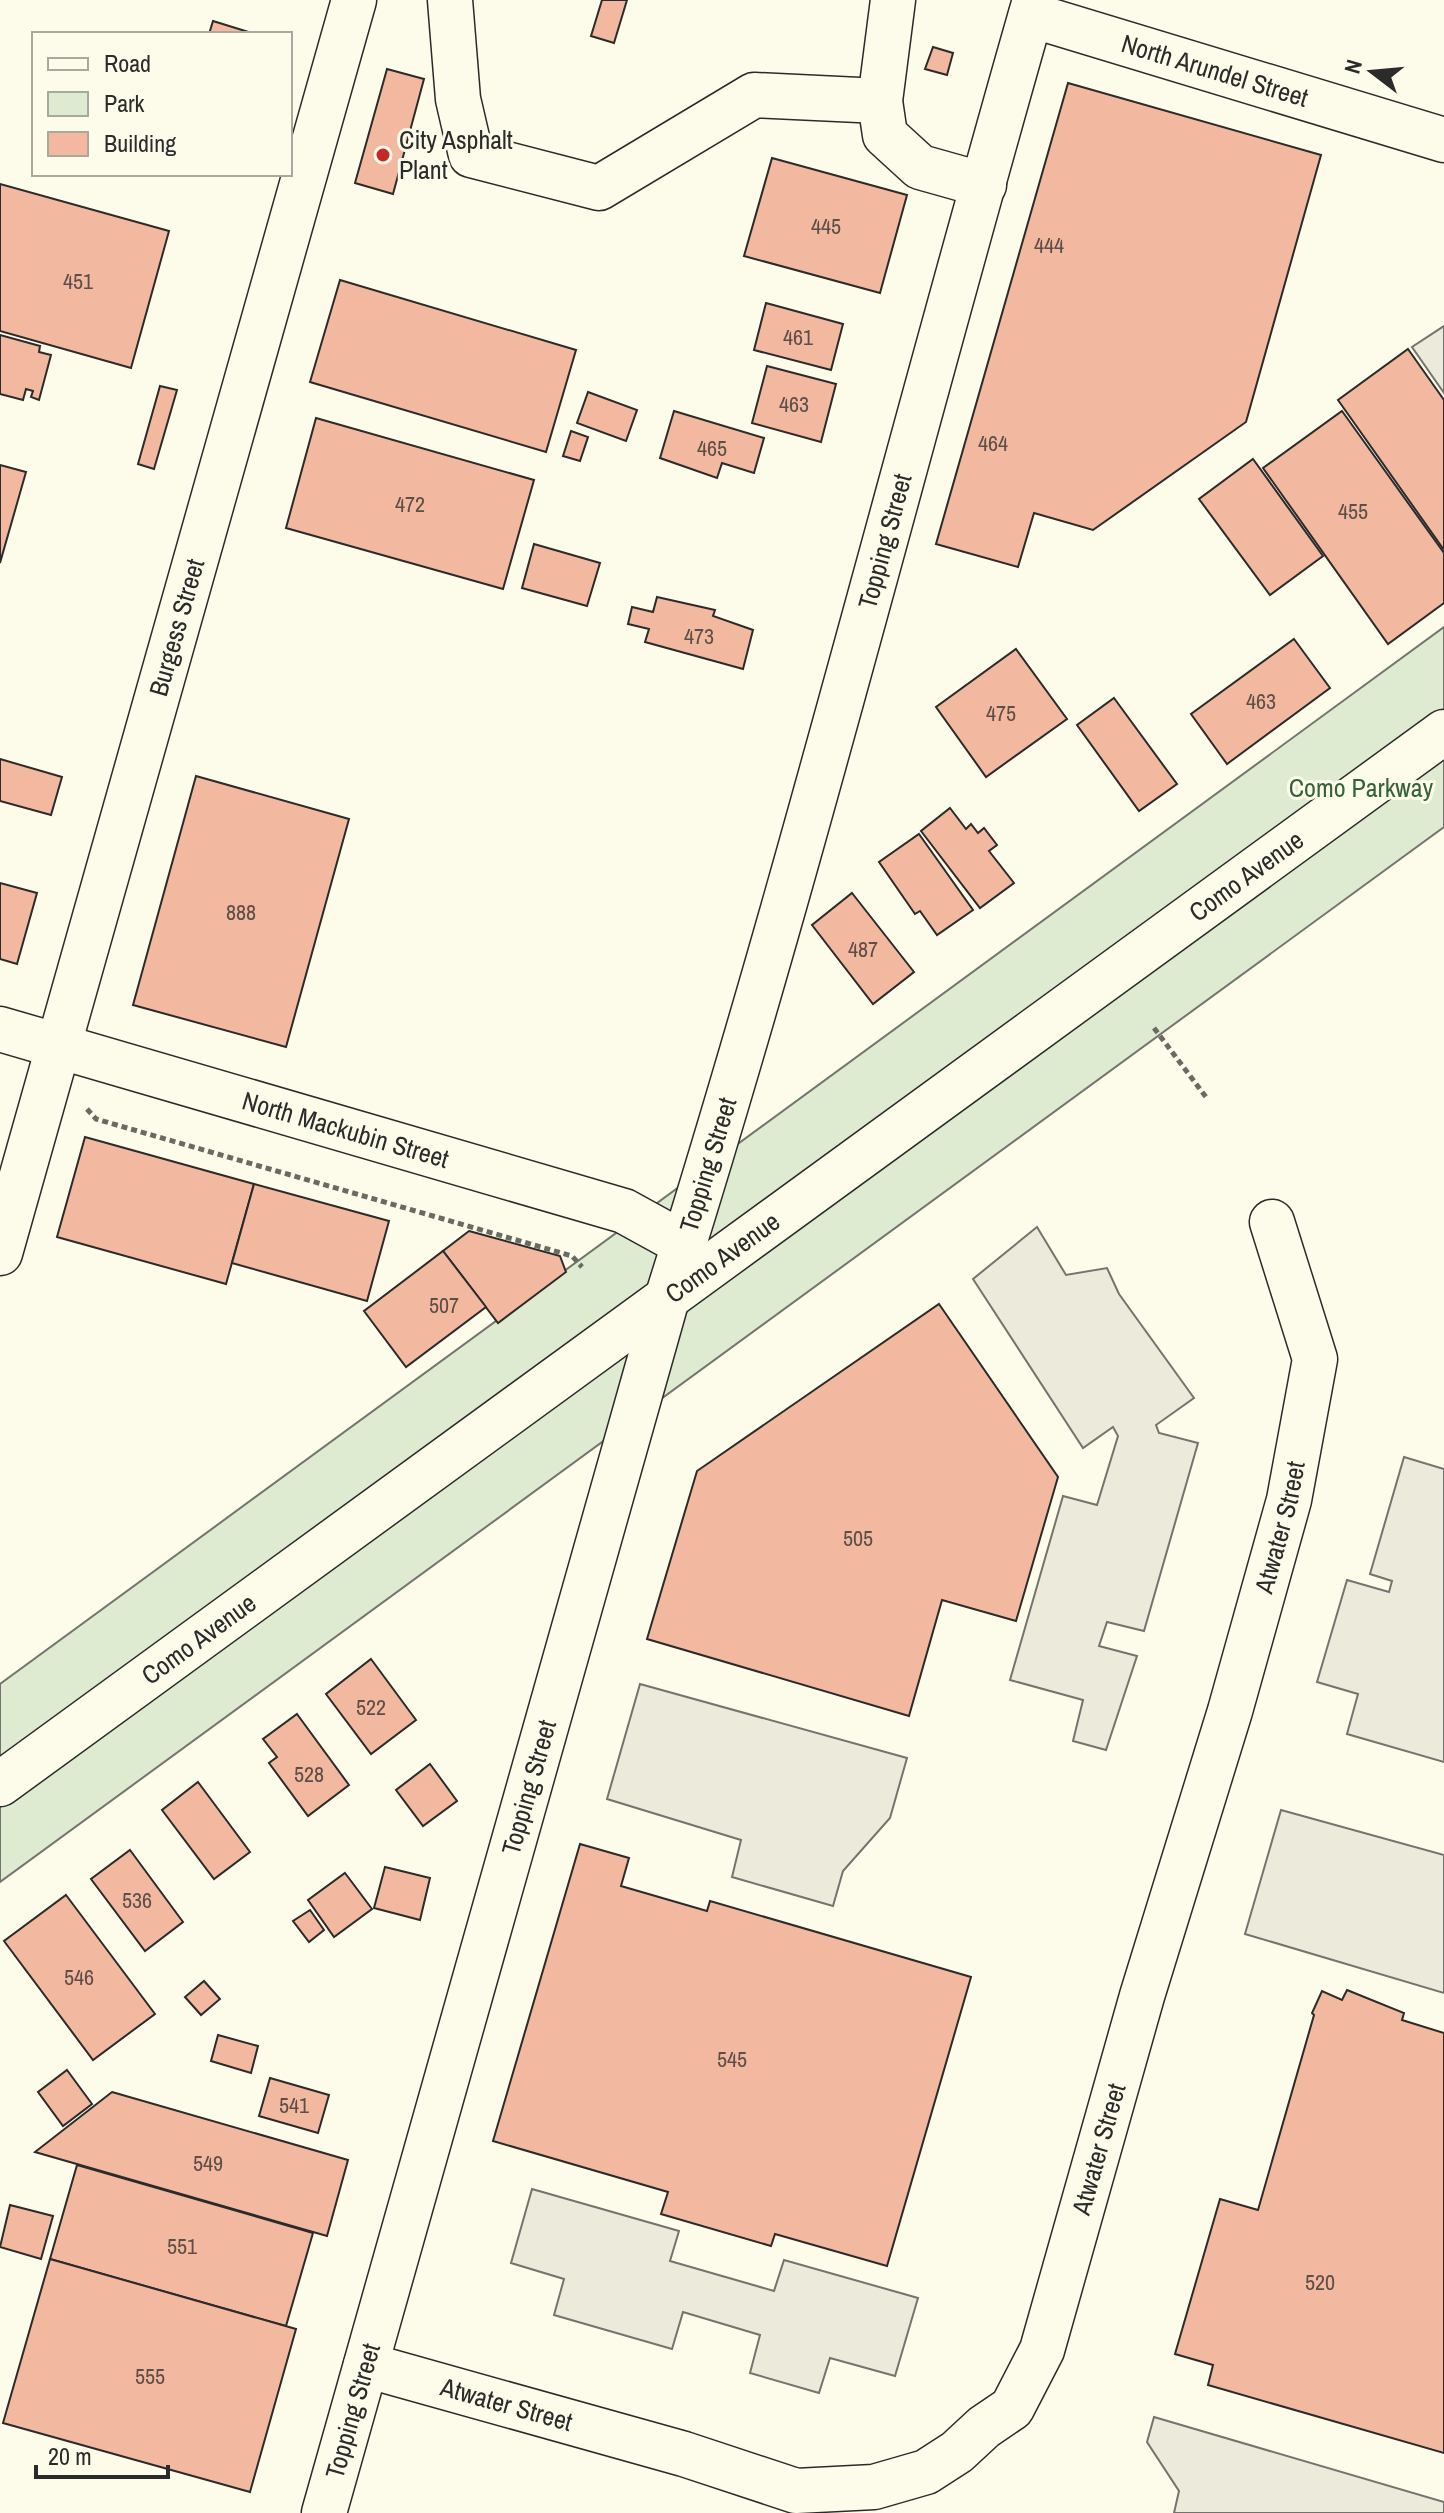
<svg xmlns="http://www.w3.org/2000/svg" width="1444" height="2513" viewBox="0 0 1444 2513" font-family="'Archivo Narrow',sans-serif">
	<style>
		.green { fill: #deebd1; stroke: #74746e; stroke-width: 2 }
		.parking { fill: #eceadb; stroke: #74746e; stroke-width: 2 }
		.building { fill: #f2b8a0; stroke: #2b2b2b; stroke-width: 2 }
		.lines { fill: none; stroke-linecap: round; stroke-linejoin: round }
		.minor-casing { stroke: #2b2b2b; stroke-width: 47 }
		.major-casing { stroke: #2b2b2b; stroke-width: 47 }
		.path { stroke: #6a6964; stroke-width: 5; stroke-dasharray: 6 4; stroke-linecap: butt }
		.minor { stroke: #fdfbea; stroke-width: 44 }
		.major { stroke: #fdfbea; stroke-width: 44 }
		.poi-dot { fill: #c62828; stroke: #fdfbea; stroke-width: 3 }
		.labels { text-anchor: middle; stroke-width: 6; stroke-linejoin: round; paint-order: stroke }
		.number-label { font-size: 22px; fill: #5d4e48 }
		.street-label { font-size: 26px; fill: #2b2b2b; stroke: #fdfbea }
		.poi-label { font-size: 26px; fill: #2b2b2b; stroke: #fdfbea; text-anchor: start }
		.park-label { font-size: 26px; fill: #34623c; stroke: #fdfbea }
	</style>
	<rect width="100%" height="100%" fill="#fdfbea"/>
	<!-- green -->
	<polygon class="green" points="1444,627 1444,827 0,1882 0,1684"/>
	<!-- parking -->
	<g class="parking">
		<polygon points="1444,326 1444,393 1412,347"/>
		<polygon points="1037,1227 1066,1275 1107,1268 1119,1294 1194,1398 1156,1425 1159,1433 1198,1443 1144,1631 1107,1622 1099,1646 1137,1656 1106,1750 1073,1741 1083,1700 1010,1680 1063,1496 1097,1505 1118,1436 1113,1427 1083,1448 973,1279"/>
		<polygon points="1404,1457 1444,1469 1444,1762 1347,1734 1358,1694 1317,1682 1347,1580 1389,1592 1392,1581 1370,1574"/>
		<polygon points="640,1684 907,1758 890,1818 843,1871 833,1906 732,1877 741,1840 607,1799"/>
		<polygon points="1281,1810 1444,1855 1444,1993 1245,1934"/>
		<polygon points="532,2189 679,2231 670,2261 774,2291 784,2260 918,2298 895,2376 830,2358 819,2393 750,2373 760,2335 683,2312 672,2349 554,2315 564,2279 511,2263"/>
		<polygon points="1154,2417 1444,2502 1444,2513 1174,2513 1179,2491 1147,2442"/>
	</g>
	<!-- building -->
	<g class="building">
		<polygon points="602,0 627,0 614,43 591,36"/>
		<polygon points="213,21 255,34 209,34"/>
		<polygon points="933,47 953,53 947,75 925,69"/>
		<polygon points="387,69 424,79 393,194 355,183"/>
		<polygon points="1068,83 1321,155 1246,422 1093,530 1034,513 1018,567 936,544"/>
		<polygon points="772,158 907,195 880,293 744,256"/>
		<polygon points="0,184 169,231 131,368 0,331"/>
		<polygon points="340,280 576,350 546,452 310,382"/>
		<polygon points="766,303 843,324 831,370 754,350"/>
		<polygon points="0,335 40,346 39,352 51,355 39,400 31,397 33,391 26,389 23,400 0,394"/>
		<polygon points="1408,349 1444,400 1444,550 1338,400"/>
		<polygon points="767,366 836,384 821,442 752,423"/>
		<polygon points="160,386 177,390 154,469 138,464"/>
		<polygon points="588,392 637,410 626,441 577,423"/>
		<polygon points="674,411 764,438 754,473 722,463 717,478 660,458"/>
		<polygon points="1342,411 1444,553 1444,603 1388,644 1263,468"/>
		<polygon points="316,418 534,480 503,589 286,528"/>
		<polygon points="571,431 588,437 580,461 563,456"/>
		<polygon points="1253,459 1323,556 1270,595 1199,499"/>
		<polygon points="0,465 26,472 0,563"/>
		<polygon points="534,544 600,563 587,606 522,588"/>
		<polygon points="657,597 715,610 713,616 753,630 743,669 645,642 649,629 628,624 632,607 653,612"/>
		<polygon points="1294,639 1330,688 1227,764 1191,714"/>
		<polygon points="1016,649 1067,719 986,777 936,707"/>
		<polygon points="1114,698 1177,784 1139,811 1077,725"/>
		<polygon points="0,759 62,777 51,815 0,801"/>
		<polygon points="196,776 349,819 286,1047 133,1005"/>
		<polygon points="950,808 966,829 971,824 978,833 984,828 997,845 989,851 1014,883 980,908 921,831"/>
		<polygon points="919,834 973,910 937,935 920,911 915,914 879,862"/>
		<polygon points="0,883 37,893 17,964 0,959"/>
		<polygon points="852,893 914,972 873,1004 812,925"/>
		<polygon points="85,1137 254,1184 226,1284 57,1237"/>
		<polygon points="254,1184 389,1221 367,1301 232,1263"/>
		<polygon points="469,1231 560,1256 566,1272 498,1323 443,1251"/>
		<polygon points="443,1251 486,1307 406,1367 364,1311"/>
		<polygon points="939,1304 1058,1477 1016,1621 942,1600 909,1716 647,1639 697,1471"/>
		<polygon points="371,1659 416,1720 371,1754 326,1694"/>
		<polygon points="297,1714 349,1785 308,1816 269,1763 277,1757 263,1739"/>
		<polygon points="430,1764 457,1801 423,1826 396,1790"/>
		<polygon points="198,1782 250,1852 214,1879 162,1810"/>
		<polygon points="580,1844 629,1858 621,1886 707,1911 710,1901 971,1977 887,2266 775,2234 771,2246 661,2214 668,2192 493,2141"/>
		<polygon points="130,1850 183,1922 145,1951 91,1879"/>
		<polygon points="385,1867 430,1878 420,1920 374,1908"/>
		<polygon points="345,1873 372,1909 334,1937 308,1900"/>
		<polygon points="66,1895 155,2014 93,2060 4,1941"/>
		<polygon points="310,1910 324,1930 309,1942 293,1921"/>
		<polygon points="204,1981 220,1999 201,2015 185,1997"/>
		<polygon points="1347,1990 1404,2013 1402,2020 1444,2033 1444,2453 1208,2385 1213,2365 1175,2354 1220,2199 1258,2210 1314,2015 1312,2013 1322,1991 1342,2000"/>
		<polygon points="218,2035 258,2046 251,2073 211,2061"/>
		<polygon points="67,2070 92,2104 63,2126 38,2092"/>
		<polygon points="270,2078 329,2095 318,2133 259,2116"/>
		<polygon points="112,2092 348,2160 327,2236 35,2152"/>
		<polygon points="77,2165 313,2233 286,2326 50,2259"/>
		<polygon points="10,2205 53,2216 41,2259 0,2247"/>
		<polygon points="50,2259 296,2329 250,2492 3,2423"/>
	</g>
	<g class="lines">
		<!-- minor casing -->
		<g class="minor-casing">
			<g id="minor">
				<polyline points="450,0 458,99 471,155 599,188 754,95 880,101"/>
				<polyline points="893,0 880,101 885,135 920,167 984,185"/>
				<path id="s1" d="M1031,15L1444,140"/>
				<path id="s2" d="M0,1029L624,1211L684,1244"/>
				<path id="s3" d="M0,1253L354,0"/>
				<path id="s4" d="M366,2365L684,2454L796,2491L874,2487L926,2472L957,2452L984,2427L1012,2408L1042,2350L1142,1996L1230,1711L1289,1500L1315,1359L1272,1222"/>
				<path id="s5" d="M324,2513L668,1295C803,867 911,431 1035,0"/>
			</g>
		</g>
		<!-- major casing -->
		<g class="major-casing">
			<g id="major">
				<path id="s6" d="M0,1784L1444,732"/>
			</g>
		</g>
		<!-- path -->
		<g class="path">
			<polyline points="1154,1028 1206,1097"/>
			<polyline points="87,1109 96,1119 572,1256 582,1267"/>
		</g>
		<!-- minor -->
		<use href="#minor" class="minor"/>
		<!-- major -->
		<use href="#major" class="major"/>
	</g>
	<!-- markers -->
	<circle class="poi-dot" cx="383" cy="155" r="8"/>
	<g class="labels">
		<!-- number labels -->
		<g class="number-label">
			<text x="826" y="234">445</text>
			<text x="1049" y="253">444</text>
			<text x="78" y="289">451</text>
			<text x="798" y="345">461</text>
			<text x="794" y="412">463</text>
			<text x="993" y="451">464</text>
			<text x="712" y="456">465</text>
			<text x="410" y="512">472</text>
			<text x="1353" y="519">455</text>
			<text x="699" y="644">473</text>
			<text x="1261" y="709">463</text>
			<text x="1001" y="721">475</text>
			<text x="241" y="920">888</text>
			<text x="863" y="957">487</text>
			<text x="444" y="1313">507</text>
			<text x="858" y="1546">505</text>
			<text x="371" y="1715">522</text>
			<text x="309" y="1782">528</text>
			<text x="137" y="1908">536</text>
			<text x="79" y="1985">546</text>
			<text x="732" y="2067">545</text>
			<text x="294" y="2113">541</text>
			<text x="208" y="2171">549</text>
			<text x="182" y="2254">551</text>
			<text x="1320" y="2290">520</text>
			<text x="150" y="2384">555</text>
		</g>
		<!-- street labels -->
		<g class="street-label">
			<text dy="9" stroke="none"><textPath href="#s1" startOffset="192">North Arundel Street</textPath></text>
			<text dy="9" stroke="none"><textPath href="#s5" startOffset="2050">Topping Street</textPath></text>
			<text dy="9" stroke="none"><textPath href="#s3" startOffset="650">Burgess Street</textPath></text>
			<text dy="9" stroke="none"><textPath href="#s6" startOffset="1542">Como Avenue</textPath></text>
			<text dy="9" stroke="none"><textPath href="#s2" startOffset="360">North Mackubin Street</textPath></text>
			<text dy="9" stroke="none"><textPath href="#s5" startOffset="1402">Topping Street</textPath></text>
			<text dy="9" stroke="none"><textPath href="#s6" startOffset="894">Como Avenue</textPath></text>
			<text dy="9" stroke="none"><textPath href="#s4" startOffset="1610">Atwater Street</textPath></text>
			<text dy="9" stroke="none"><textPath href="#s6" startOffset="246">Como Avenue</textPath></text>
			<text dy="9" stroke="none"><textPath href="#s5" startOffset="754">Topping Street</textPath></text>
			<text dy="9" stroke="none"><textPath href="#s4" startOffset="962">Atwater Street</textPath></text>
			<text dy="9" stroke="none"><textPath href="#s4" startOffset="146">Atwater Street</textPath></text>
			<text dy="9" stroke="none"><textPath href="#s5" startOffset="106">Topping Street</textPath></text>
		</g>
		<!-- poi labels -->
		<g class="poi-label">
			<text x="399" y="149">City Asphalt<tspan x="399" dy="30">Plant</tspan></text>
		</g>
		<!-- park labels -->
		<g class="park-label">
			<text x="1361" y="797">Como Parkway</text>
		</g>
	</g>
	<!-- legend -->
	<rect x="32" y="32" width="260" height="144" fill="#fdfbea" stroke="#a9a89e" stroke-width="2"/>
	<rect x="48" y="58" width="40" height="12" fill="#fdfbea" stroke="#a9a89e" stroke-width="2"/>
	<text x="104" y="72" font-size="24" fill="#2b2b2b">Road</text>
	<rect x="48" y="92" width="40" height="24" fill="#deebd1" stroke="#a9a89e" stroke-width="2"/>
	<text x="104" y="112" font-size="24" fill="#2b2b2b">Park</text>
	<rect x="48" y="132" width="40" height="24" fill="#f2b8a0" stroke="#a9a89e" stroke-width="2"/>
	<text x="104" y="152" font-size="24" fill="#2b2b2b">Building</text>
	<!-- north arrow -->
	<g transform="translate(1372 72) rotate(286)" stroke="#fdfbea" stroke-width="6" paint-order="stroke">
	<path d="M0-6L14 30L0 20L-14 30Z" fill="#2b2b2b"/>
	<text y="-12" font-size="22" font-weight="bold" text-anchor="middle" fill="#2b2b2b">N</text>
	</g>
	<!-- scale -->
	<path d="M36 2465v12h132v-12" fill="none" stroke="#2b2b2b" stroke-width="4"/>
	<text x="48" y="2465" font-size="24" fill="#2b2b2b" stroke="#fdfbea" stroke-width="6" paint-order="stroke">20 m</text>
</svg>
